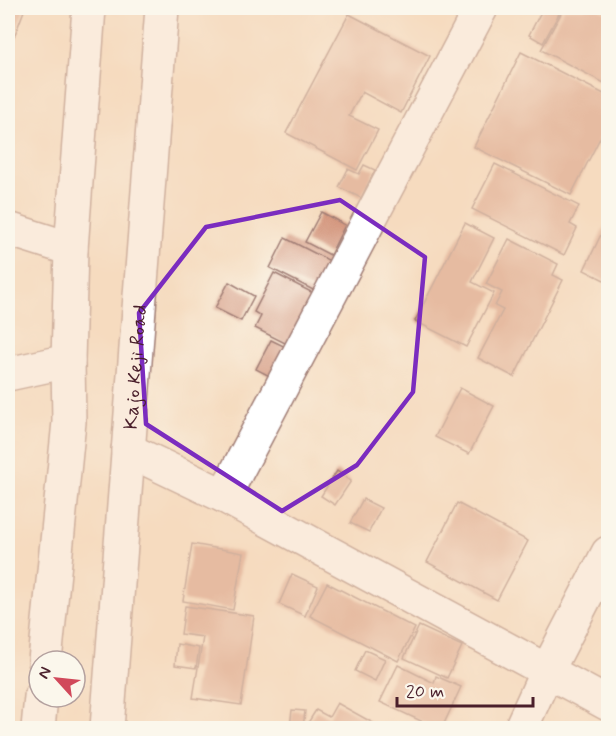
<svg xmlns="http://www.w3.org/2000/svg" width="616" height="736" viewBox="0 0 616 736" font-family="Mynerve,sans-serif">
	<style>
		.building { fill: #d3947b }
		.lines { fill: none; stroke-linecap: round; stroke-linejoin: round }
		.street-casing { stroke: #a07d75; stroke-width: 36 }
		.secondary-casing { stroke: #a07d75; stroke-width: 36 }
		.street { stroke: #fff; stroke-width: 33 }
		.secondary { stroke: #fff; stroke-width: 33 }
		.marked { fill: none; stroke: #7b2cbf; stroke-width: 4.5; stroke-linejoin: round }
		.labels { text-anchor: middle; stroke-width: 4.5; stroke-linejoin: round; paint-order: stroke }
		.street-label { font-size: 20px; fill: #4a1f2b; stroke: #fbf7ec }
	</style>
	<rect width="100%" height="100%" fill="#fbf7ec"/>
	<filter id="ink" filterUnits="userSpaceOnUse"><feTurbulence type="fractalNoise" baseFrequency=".0167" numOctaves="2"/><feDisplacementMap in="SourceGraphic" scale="12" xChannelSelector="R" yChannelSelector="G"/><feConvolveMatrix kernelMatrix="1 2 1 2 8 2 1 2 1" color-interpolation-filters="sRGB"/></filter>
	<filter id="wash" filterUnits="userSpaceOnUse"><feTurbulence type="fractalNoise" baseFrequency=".008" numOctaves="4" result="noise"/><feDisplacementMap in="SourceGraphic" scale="24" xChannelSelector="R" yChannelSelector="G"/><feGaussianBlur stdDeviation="1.35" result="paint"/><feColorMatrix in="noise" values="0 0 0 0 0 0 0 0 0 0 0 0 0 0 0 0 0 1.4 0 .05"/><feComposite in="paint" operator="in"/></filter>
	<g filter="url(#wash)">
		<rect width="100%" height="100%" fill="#f5dbbf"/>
		<g id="blocks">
			<!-- building -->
			<g class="building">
				<polygon points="8,8 25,8 8,53"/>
				<polygon points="543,8 562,8 543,43 529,35"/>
				<polygon points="564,8 598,8 608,13 608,85 541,50"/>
				<polygon points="349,14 430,56 401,113 362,92 349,116 378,130 357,170 286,133"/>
				<polygon points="521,52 608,96 608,140 601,136 571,195 474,147"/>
				<polygon points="8,77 13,80 9,100 8,100"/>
				<polygon points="495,164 579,206 570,224 577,228 564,255 472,209"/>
				<polygon points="364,165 375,170 361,198 339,187 348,169 359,174"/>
				<polygon points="321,212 345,225 330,255 305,242"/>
				<polygon points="608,220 608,282 584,270"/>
				<polygon points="465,223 494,238 472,282 494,293 466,347 415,321"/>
				<polygon points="285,238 332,262 317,292 270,268"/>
				<polygon points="509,239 558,264 553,275 563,280 514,377 478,358 503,310 495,306 502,292 486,284"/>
				<polygon points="274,273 317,295 291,346 255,328 261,316 254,312"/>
				<polygon points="229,282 254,296 241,321 215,308"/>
				<polygon points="271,340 296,352 281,382 256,369"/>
				<polygon points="460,388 494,406 469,454 435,437"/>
				<polygon points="337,471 351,481 335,505 321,496"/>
				<polygon points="363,499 381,508 369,532 350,523"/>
				<polygon points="457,503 528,541 497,600 427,562"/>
				<polygon points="192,544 243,553 233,610 183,601"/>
				<polygon points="292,574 318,586 305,616 279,604"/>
				<polygon points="327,583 415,628 398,661 310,616"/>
				<polygon points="185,606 254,616 241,705 193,698 203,637 181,634"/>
				<polygon points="419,626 462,646 447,678 404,658"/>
				<polygon points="177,644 199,648 196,668 175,665"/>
				<polygon points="365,650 385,659 375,681 355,671"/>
				<polygon points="398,665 434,683 436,676 461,687 442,728 436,728 380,702"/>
				<polygon points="337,703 375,724 372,728 311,728 306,726 316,710 329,717"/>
				<polygon points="292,710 305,711 303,728 290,727"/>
			</g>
		</g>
	</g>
	<g filter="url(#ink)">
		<use href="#blocks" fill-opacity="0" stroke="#a07d75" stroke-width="1.5"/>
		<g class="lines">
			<!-- street casing -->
			<g class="street-casing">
				<g id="street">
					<polyline points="8,229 71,249"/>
					<polyline points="8,374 68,361"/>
					<polyline points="128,450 224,496 608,704"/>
					<polyline points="224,496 481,8"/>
					<polyline points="521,728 547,671 608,553"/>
				</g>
			</g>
			<!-- secondary casing -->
			<g class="secondary-casing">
				<g id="secondary">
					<polyline points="45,661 69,422 68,361 71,249 89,8"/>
					<polyline points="38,728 41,697"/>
					<path id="s1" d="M107,728L162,8"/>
				</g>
			</g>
			<!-- street -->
			<use href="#street" class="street"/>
			<!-- secondary -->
			<use href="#secondary" class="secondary"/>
		</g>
	</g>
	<!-- marked area -->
	<path d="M0 0H616V736H0ZM340,200L425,257L413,392L357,465L282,511L146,424L139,313L206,227Z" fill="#f5dbbf" fill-opacity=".55" fill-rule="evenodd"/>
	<path class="marked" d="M340,200L425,257L413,392L357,465L282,511L146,424L139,313L206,227Z"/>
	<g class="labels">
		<!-- street labels -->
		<g class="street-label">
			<text dy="7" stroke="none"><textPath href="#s1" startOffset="362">Kajo Keji Road</textPath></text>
		</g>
	</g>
	<!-- margin -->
	<rect width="616" height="736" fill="none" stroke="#fbf7ec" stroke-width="30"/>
	<!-- north arrow -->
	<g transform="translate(57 679) rotate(297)"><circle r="28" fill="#fbf7ec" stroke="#b4a19f" stroke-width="1.5"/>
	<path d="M0-4.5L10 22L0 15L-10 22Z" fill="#d1495b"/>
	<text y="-9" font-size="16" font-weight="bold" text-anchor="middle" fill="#4a1f2b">N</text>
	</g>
	<!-- scale -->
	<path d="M397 697v9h136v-9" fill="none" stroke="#4a1f2b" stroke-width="3"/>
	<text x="406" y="697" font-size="18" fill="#4a1f2b" stroke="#fbf7ec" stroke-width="4.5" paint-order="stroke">20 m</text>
</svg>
